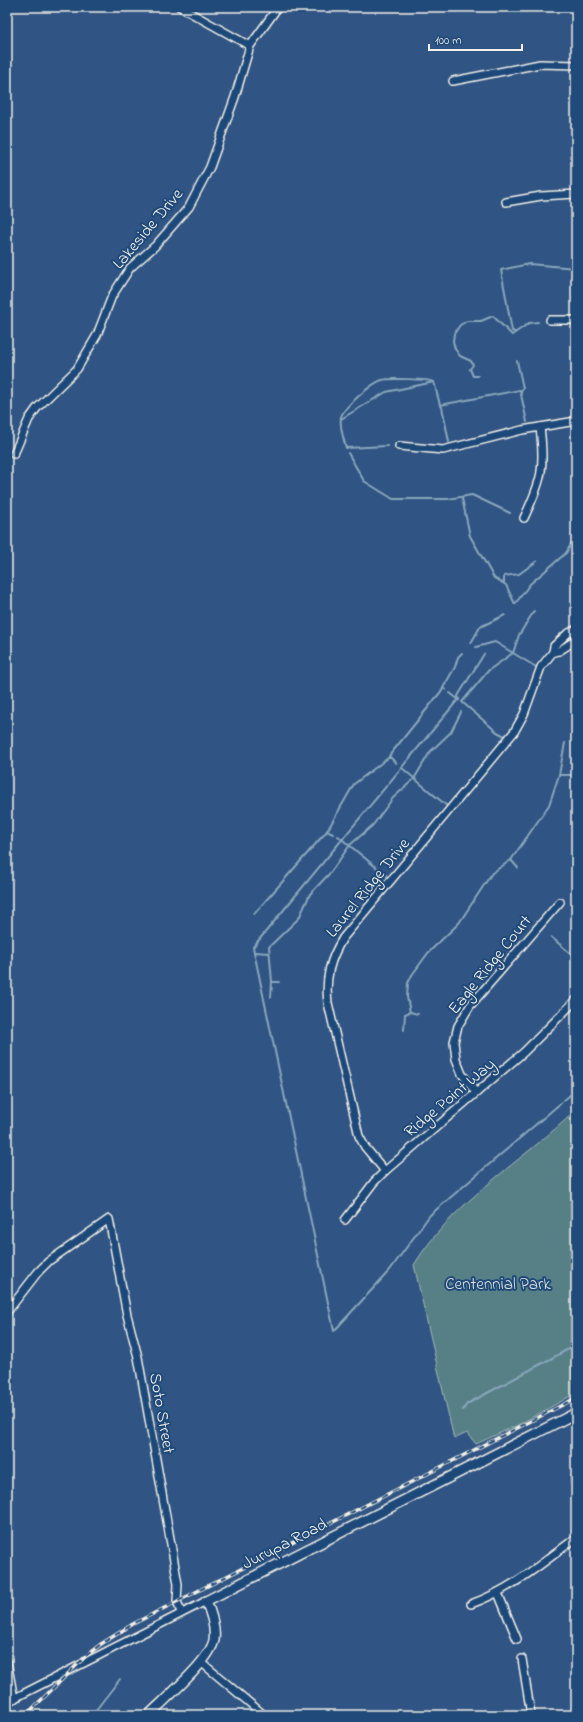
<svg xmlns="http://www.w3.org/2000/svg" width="583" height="1722" viewBox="0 0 583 1722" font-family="'Indie Flower',sans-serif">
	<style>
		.green { fill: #578086; stroke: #a6b8b7 }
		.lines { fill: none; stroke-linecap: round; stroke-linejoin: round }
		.stream { stroke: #89a8bc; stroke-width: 2 }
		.minor-casing { stroke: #f4f1e8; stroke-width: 10 }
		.tertiary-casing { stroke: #f4f1e8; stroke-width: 12 }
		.minor { stroke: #1f4a7a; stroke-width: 7 }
		.tertiary { stroke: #1f4a7a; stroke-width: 9 }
		.rail-casing { stroke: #f4f1e8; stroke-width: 3.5 }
		.rail { stroke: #1f4a7a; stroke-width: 2; stroke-dasharray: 6; stroke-linecap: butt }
		.labels { text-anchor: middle; stroke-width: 4; stroke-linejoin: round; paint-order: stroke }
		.street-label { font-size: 17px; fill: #f4f1e8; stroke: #1f4a7a }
		.park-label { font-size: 17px; fill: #dce0d9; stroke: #1f4a7a }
	</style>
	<rect width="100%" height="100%" fill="#305483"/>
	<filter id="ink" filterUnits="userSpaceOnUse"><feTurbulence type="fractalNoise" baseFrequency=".025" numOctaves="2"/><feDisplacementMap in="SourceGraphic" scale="8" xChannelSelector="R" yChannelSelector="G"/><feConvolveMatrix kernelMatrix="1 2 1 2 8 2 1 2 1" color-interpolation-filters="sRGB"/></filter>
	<g filter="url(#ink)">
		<!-- green -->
		<path class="green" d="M576,1110V1393L520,1424L476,1444L467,1433L454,1439L414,1265C452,1202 523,1161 576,1110Z"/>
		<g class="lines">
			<!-- stream -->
			<g class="stream">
				<polyline points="515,332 512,331 501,270 529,264 576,268"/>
				<polyline points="517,361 523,388 521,392"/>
				<polyline points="478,376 473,376 470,369 473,365 471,361 460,356 455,349 453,341 454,334 460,325 467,321 481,321 493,316 512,335 529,323 538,322"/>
				<polyline points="440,405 442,407 449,442"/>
				<polyline points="341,419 386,392 434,382 440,405 520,390 527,422"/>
				<path d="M387,446L346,448C344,440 339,426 341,417C343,408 372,383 382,380C387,378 429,379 434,382"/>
				<polyline points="348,453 364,481 393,499 448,499 472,495 510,513"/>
				<polyline points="464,496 462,498 470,536 494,578 506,585 515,604 530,584 566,553 576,535"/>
				<polyline points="504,583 504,576 519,574 537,561"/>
				<polyline points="534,611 519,635 513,653 536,667"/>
				<polyline points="471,643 480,627 505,615"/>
				<polyline points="476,647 495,642 513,653 489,670 462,702 497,732 505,736"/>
				<polyline points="446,690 443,688 455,667 458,657 462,653"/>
				<polyline points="450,693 459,700 456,702 253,947 334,1331 390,1270 430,1215 576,1090"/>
				<polyline points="459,700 458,696 461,691 484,654"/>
				<polyline points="565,743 559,775 571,775"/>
				<polyline points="396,763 389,756 443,689"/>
				<polyline points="402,768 447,806"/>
				<polyline points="327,831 333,834"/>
				<polyline points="338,836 388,877"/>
				<polyline points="511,860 518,868"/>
				<polyline points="254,914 327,831 354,784 388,758 390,758"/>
				<polyline points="551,937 576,958"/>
				<polyline points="254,952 269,953"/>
				<polyline points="272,982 279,982"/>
				<polyline points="271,997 272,982 269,947 299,918 310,894 330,873 350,845 373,825 393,798 414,779 430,752 451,732 461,712"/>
				<polyline points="410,1012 418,1014"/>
				<polyline points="404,1030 405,1014 410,1012 407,997 408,983 412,975 428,953 459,923 492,873 511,860 549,805 559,775"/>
				<polyline points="463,1410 467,1404 576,1345"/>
				<polyline points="92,1715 120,1679"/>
			</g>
			<!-- minor casing -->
			<g class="minor-casing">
				<g id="minor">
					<polyline points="180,7 250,46"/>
					<polyline points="453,81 540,64 576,65"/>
					<polyline points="506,202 541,196 576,194"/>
					<polyline points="550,320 576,320"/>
					<polyline points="399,446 443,450 522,430 576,421"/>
					<polyline points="14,454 29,419 37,408 77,369 97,335 112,296 130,268 155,246 189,207 210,167 235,97 250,46 278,7"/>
					<path d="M524,518C542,480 545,469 540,427"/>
					<polyline points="553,652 559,651 576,640"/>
					<polyline points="476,1093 462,1074 456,1059 454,1042 458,1026 470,1006 560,902"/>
					<path d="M385,1171L365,1147L359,1136L328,1003C325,978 330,959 343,938L514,732L524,714L541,667L553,652L554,646L567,634L576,629"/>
					<polyline points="345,1220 374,1182 385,1171 524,1052 576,1000"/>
					<polyline points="7,1312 38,1272 49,1261 109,1219 127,1315 138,1357 178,1584 177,1601 181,1613"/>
					<polyline points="576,1478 575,1479 576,1486"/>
					<polyline points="498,1593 517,1639"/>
					<path d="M471,1604C511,1590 542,1563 576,1538"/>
					<polyline points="522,1659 531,1715"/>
					<polyline points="7,1662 14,1699"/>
					<polyline points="201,1662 264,1715"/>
					<polyline points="7,1702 206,1601"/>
				</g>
			</g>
			<!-- tertiary casing -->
			<g class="tertiary-casing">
				<path id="tertiary" d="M149,1715C165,1699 210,1661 214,1640C216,1627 211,1613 206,1601L576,1413"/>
			</g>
			<!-- minor -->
			<use href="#minor" class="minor"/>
			<!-- tertiary -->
			<use href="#tertiary" class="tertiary"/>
			<!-- rail casing -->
			<g class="rail-casing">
				<polyline id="rail" points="26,1715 87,1655 101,1644 133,1624 576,1398"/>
			</g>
			<!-- rail -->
			<use href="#rail" class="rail"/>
		</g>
	</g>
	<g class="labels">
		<!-- street labels -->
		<g class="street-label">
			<text transform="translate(147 228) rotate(-50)" y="6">Lakeside Drive</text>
			<text transform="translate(367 887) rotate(-51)" y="6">Laurel Ridge Drive</text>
			<text transform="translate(489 964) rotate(-51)" y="6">Eagle Ridge Court</text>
			<text transform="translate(449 1097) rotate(-40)" y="6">Ridge Point Way</text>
			<text transform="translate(163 1413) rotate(80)" y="6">Soto Street</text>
			<text transform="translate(284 1543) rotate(-27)" y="6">Jurupa Road</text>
		</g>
		<!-- park labels -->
		<g class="park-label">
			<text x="498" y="1289">Centennial Park</text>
		</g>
	</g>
	<!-- margin -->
	<rect width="583" height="1722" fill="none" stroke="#1f4a7a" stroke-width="24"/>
	<rect x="12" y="12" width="559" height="1698" fill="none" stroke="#f4f1e8" stroke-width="1.5" filter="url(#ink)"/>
	<!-- scale -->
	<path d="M429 44v6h93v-6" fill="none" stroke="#f4f1e8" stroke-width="2"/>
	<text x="435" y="44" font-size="12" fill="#f4f1e8" stroke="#1f4a7a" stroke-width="3" paint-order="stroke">100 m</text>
</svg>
